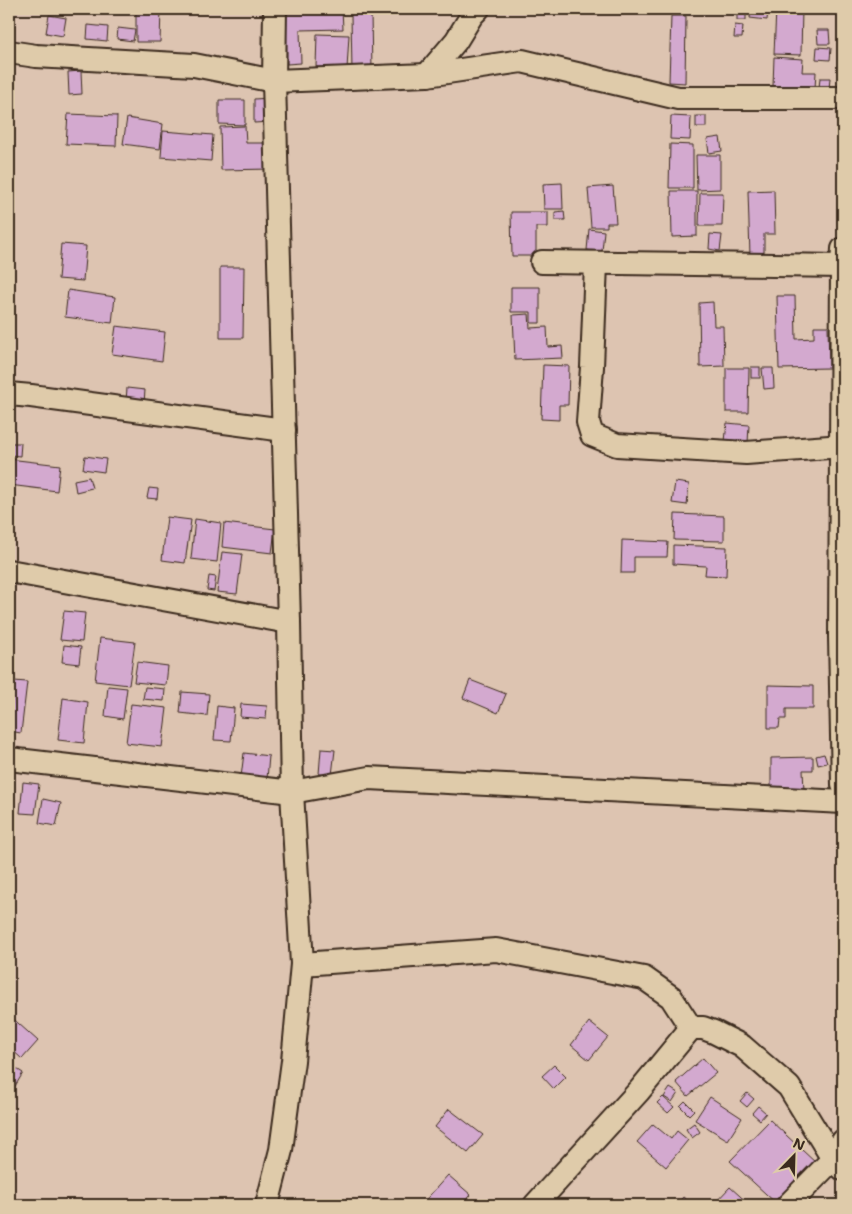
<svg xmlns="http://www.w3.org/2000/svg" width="852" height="1214" viewBox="0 0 852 1214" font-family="'Shantell Sans',sans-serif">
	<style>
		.building { fill: #d3a9cf; stroke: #3b2a1e }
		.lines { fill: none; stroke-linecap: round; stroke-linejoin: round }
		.minor-casing { stroke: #3b2a1e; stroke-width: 26 }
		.minor { stroke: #dfcbaa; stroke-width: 22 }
	</style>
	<rect width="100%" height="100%" fill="#ddc4b1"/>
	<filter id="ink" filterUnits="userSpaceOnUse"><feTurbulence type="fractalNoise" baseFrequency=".02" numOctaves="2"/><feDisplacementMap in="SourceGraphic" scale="10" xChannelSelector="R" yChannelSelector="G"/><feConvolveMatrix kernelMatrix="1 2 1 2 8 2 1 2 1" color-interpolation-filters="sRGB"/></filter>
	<g filter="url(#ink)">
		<!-- building -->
		<g class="building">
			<polygon points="136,9 161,9 160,42 136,42"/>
			<polygon points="286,9 342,9 343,29 300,30 301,63 287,64"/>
			<polygon points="620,9 670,9 670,12 620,13"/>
			<rect x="671" y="9" width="52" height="1"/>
			<polygon points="751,9 768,10 767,20 750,18"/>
			<polygon points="776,9 802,9 801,55 774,54"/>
			<rect x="737" y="11" width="9" height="9"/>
			<polygon points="351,14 371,14 372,72 352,72"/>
			<polygon points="49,15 66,18 63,36 46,33"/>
			<polygon points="671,16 686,16 685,83 669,82"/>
			<polygon points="88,25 108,27 107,41 87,39"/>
			<polygon points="735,25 743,26 742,38 734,38"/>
			<polygon points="118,28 135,30 133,41 117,39"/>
			<polygon points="817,30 829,30 830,44 818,44"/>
			<polygon points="317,34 349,35 347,69 316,67"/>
			<polygon points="817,47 831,48 830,60 816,59"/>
			<polygon points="774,57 803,59 802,72 816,72 815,88 773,86"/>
			<polygon points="81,71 82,94 69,95 68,72"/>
			<polygon points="820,78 830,78 829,89 819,88"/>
			<polygon points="270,98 270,122 254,123 254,99"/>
			<polygon points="219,100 245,100 245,125 219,124"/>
			<polygon points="68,114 117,116 116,146 66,144"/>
			<polygon points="671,116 691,117 690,140 670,139"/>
			<rect x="696" y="116" width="10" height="11"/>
			<polygon points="127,118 163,124 160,149 123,144"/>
			<polygon points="245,126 246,143 271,143 271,169 221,170 220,127"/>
			<polygon points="163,131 213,135 211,161 161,157"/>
			<polygon points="720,137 722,151 709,153 707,139"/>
			<polygon points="670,144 693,145 693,188 669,188"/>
			<polygon points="696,155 720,155 720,189 697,190"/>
			<polygon points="562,183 563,209 544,209 543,184"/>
			<polygon points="613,186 616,223 607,223 607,227 591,227 588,188"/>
			<polygon points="774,190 775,234 764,234 764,256 750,256 748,191"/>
			<polygon points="671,191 697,191 697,236 672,237"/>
			<polygon points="700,193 723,193 722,226 699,226"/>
			<polygon points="564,211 565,220 555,220 555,212"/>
			<polygon points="511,212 548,212 548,227 536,227 536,256 512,256"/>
			<polygon points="589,229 604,231 602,251 587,250"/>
			<polygon points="710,234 722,235 720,251 709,249"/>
			<polygon points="61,244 86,246 83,281 58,279"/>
			<polygon points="220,267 244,267 243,338 220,338"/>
			<polygon points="511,287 540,287 540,323 531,323 531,312 511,312"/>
			<polygon points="68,290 115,297 112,323 65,317"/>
			<polygon points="777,296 795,296 796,339 814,338 814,326 828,326 829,368 779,369"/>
			<polygon points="713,302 714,326 723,326 724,366 700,367 699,303"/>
			<polygon points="529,314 530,328 547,327 548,347 562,346 563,358 515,360 513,315"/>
			<polygon points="116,326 165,332 162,361 112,354"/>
			<polygon points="543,365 569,366 568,405 559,405 559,420 541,419"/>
			<rect x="751" y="367" width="9" height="11"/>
			<polygon points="726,368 749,368 748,412 726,412"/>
			<polygon points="762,368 773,368 774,388 764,389"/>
			<polygon points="127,388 145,390 144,403 126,401"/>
			<polygon points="727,423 749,425 748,443 725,441"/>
			<polygon points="10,443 21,443 20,456 10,455"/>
			<polygon points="85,456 106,459 104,472 83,469"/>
			<polygon points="9,459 60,465 57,491 9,485"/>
			<polygon points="89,477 92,488 76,492 74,480"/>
			<polygon points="675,482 689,484 687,505 672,503"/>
			<polygon points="149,488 158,489 157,499 147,498"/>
			<polygon points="675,514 724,516 724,541 674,540"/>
			<polygon points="167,517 191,520 185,563 162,560"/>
			<polygon points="195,519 221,523 217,562 191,559"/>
			<polygon points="224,523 275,529 272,553 222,547"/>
			<polygon points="622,540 668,542 667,557 634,557 634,573 621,573"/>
			<polygon points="673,545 727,547 726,576 705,575 706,566 673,564"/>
			<polygon points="222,552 242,554 237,594 217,592"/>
			<polygon points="209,576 216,577 214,591 207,590"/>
			<polygon points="64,611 85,613 82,642 60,640"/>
			<polygon points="100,638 135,642 129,685 95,681"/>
			<polygon points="64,645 81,647 79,664 62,662"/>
			<polygon points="137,662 168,666 166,685 134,682"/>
			<polygon points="470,680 506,694 498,713 463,698"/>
			<polygon points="14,681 27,682 21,733 9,731"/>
			<polygon points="768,685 813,686 813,709 786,709 786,719 780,719 779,728 768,728"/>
			<polygon points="108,686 127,688 123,719 105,716"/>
			<polygon points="145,687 165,689 164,701 143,699"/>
			<polygon points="182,692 209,694 207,716 180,713"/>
			<polygon points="63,698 88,702 84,743 58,740"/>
			<polygon points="131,704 167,708 162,747 126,743"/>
			<polygon points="241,704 267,706 266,719 240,717"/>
			<polygon points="217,706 234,708 231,741 214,740"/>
			<polygon points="321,749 335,750 332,775 319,774"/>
			<polygon points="244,753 269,756 267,779 241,777"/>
			<polygon points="824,754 827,763 818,765 816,756"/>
			<polygon points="813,757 813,770 803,770 804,791 771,792 771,758"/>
			<polygon points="23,782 39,784 35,814 20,813"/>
			<polygon points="43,799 61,803 56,826 39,823"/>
			<polygon points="9,1015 38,1041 22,1059 9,1047"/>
			<polygon points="589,1022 608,1037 589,1060 571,1045"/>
			<polygon points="703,1058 716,1073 688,1096 676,1082"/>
			<polygon points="9,1064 23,1073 9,1096"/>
			<polygon points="554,1065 566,1077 554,1089 542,1076"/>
			<polygon points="670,1088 678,1093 672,1102 664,1097"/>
			<polygon points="747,1093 754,1099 747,1107 740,1101"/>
			<polygon points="663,1097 674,1107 668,1113 657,1103"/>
			<polygon points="710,1097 742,1118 728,1140 695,1120"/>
			<polygon points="685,1101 694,1110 689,1115 680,1106"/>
			<polygon points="758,1106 766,1113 760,1120 752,1113"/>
			<polygon points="449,1109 483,1135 468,1153 435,1127"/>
			<polygon points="770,1120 817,1164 778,1205 730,1161"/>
			<polygon points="694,1123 700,1132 692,1138 686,1129"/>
			<polygon points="653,1124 671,1139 677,1131 688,1140 666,1167 637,1142"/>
			<polygon points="448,1175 471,1195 462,1205 421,1205"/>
			<polygon points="730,1187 750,1205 713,1205"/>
			<polygon points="683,1197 693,1205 676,1205"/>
		</g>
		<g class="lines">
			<!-- minor casing -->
			<g class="minor-casing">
				<g id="minor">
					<polyline points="9,52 36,56 194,65 274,81 427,75 522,61 678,98 843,98"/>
					<polyline points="427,75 456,41 472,15 478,9"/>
					<polyline points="843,249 842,266 840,637 843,785"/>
					<polyline points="542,262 843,266"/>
					<polyline points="596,263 592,367 588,422 592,435 617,445 746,453 843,446"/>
					<polyline points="9,394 31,396 284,430"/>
					<polyline points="9,571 289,622"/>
					<polyline points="9,759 292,792 369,778 843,802"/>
					<polyline points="302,964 496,950 644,978 671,997 691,1028"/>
					<polyline points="267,1205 281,1150 293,1061 302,964 292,792 289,622 274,81 275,9"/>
					<polyline points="535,1205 639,1091 691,1028 703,1028 714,1032 742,1046 789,1087 833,1159 843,1169"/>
					<polyline points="788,1205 833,1159 843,1141"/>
				</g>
			</g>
			<!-- minor -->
			<use href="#minor" class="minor"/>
		</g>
	</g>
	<!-- margin -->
	<rect width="852" height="1214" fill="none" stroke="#dfcbaa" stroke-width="30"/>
	<rect x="15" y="15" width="822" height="1184" fill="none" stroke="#3b2a1e" stroke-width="2" filter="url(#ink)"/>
	<!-- north arrow -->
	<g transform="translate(794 1156) rotate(23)" stroke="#dfcbaa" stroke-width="4" paint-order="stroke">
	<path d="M0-4L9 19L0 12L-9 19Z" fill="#3b2a1e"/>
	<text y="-8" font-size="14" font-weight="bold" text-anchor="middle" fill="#3b2a1e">N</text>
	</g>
</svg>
